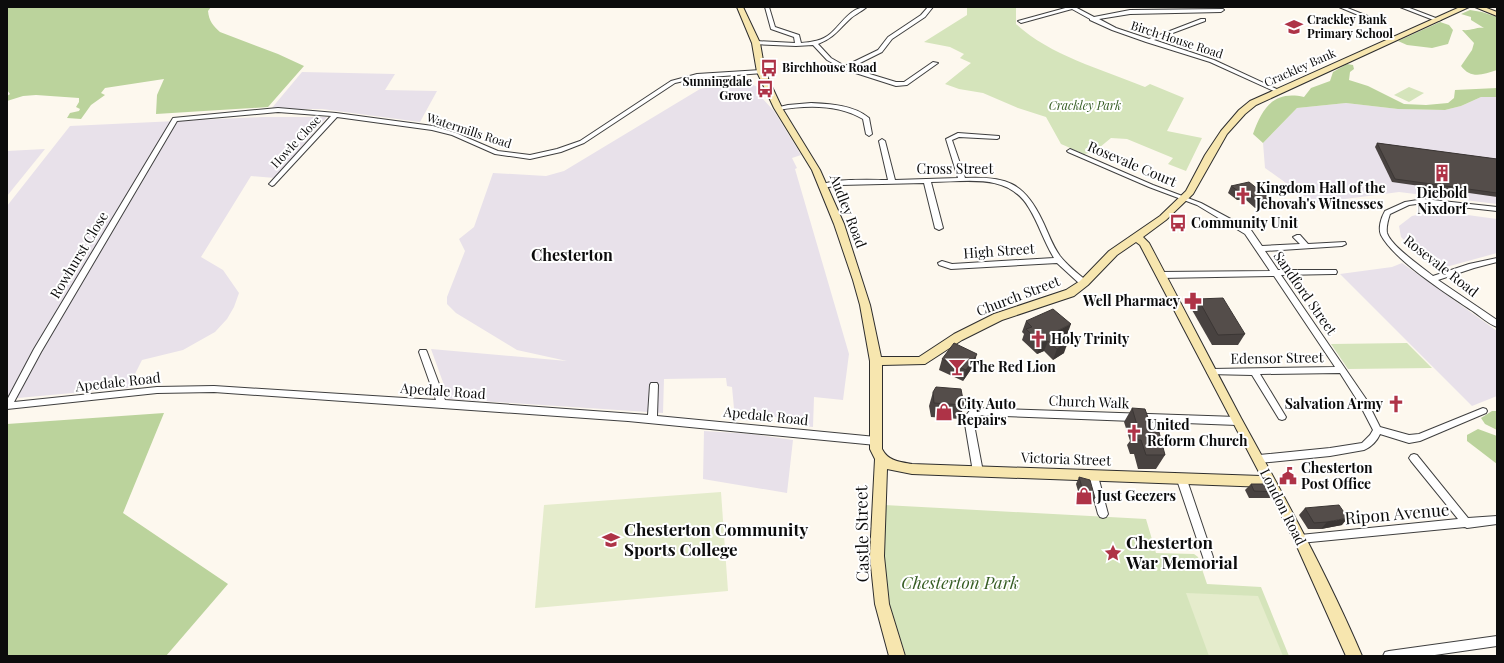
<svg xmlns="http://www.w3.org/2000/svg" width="1504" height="663" viewBox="0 0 1504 663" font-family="'Playfair Display',serif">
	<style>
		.industrial { fill: #e8e1ea }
		.green { fill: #d5e4bb }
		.forest { fill: #bbd39c }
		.pitch { fill: #e5eccc }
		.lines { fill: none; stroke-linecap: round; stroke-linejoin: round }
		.street-casing { stroke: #3f3f3f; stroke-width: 2 }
		.secondary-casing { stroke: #2e2e2e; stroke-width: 2 }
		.street { fill: #fff; fill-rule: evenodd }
		.secondary { fill: #f7e6af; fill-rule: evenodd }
		.wall { fill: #484240 }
		.shaded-wall { fill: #3b3634 }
		.building { fill: #544d4a; stroke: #3b3634 }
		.labels { text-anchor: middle; stroke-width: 4; stroke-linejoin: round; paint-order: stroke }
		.far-poi-label { font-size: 12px; font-weight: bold; fill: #0c0c0c; stroke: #fff; text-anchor: start }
		.far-street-label { font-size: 12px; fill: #0c0c0c; stroke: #fff }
		.far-park-label { font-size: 12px; font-style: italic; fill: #365d24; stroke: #fff }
		.street-label { font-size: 14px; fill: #0c0c0c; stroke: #fff }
		.poi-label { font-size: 14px; font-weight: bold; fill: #0c0c0c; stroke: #fff; text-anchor: start }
		.quarter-label { font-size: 16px; font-weight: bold; fill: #0c0c0c; stroke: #fff }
		.near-street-label { font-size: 17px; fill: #0c0c0c; stroke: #fff }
		.near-poi-label { font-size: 17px; font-weight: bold; fill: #0c0c0c; stroke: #fff; text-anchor: start }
		.near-park-label { font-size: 17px; font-style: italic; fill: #365d24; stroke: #fff }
	</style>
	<rect width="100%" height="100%" fill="#fdf8ee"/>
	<!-- industrial -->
	<g class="industrial">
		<polygon points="302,72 395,74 385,90 437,91 420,122 322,109 271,109"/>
		<polygon points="744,81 760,88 762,98 774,111 801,155 792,158 797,168 795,169 849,354 843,400 814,397 813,427 780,424 776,417 756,416 753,421 735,419 732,387 727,386 726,378 664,379 663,413 449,399 431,349 567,361 517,350 456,313 447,304 447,297 465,251 459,239 474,227 493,173 546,176 564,171 700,89"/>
		<polygon points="1481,97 1497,97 1497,204 1399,192 1314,203 1265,168 1263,143 1297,108 1346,103 1398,109 1445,110 1461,106"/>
		<polygon points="262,117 327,117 275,178 251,176 201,257 223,270 239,293 234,307 227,319 215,332 183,350 142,360 128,388 7,399 7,206 70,126"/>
		<polygon points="45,149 7,196 7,151"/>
		<polygon points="1438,211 1497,219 1497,253 1435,270 1401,237 1399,226 1412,216"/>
		<polygon points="1402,263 1497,331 1497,396 1472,406 1340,274 1392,267"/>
		<polygon points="704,431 752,434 793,440 787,493 703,479"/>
	</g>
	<!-- green -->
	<g class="green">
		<path d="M967,7H1016V24C1051,56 1101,69 1145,87L1150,84L1184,98L1167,131L1202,138L1186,171L1168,164L1173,158L1127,139L1111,138L1094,152L1084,154L1061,144L1046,117L1018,108L983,93L959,89L945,84L971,63L960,58L964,54L950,47L924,42L967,15Z"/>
		<polygon points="1409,87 1424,93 1409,102 1394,95"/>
		<polygon points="1407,343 1432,368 1348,369 1331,344"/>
		<polygon points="884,505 1146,519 1156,553 1194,554 1198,557 1207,584 1261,587 1289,656 906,656 890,608 883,564"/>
	</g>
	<!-- forest -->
	<g class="forest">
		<path d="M7,7H211L208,11C209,21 213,26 220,32L278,54L304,66L268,107L156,114L157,95L164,79L105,88L101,93L105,95L91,105L81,119L67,118L70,113L79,111L80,109L76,107L79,102V98L36,95L23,96L7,101V96L10,94L7,90Z"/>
		<path d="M1470,10L1482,12L1497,17V70C1482,75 1471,79 1461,66L1472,50L1474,43L1462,30C1472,31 1476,27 1484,28L1471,20V17L1461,14Z"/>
		<polygon points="1440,22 1449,25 1453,30 1448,44 1432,48 1407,45 1398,41"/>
		<path d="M1347,64L1353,65L1354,69L1350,72L1349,80L1368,86L1404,104L1426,105L1448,103L1454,98L1455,90L1497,88V97H1481L1461,106L1445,110L1398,109L1346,103L1297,108L1263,143L1253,134C1262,108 1274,90 1304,97L1311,88L1330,81L1333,72Z"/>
		<polygon points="1492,411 1497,411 1497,430 1485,424 1481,418"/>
		<polygon points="164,413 123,513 228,584 166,656 7,656 7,424"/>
		<polygon points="1478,429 1497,436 1497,464 1467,441 1467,435"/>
	</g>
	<!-- pitch -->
	<g class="pitch">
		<polygon points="721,492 728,591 535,608 544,505"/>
		<polygon points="1186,593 1258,596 1283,656 1209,656"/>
	</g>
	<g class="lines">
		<!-- street casing -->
		<g class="street-casing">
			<g id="street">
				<path d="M765,7H769L775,27L799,35L801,43C811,42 822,41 830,34C842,24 850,7 867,7C862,11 856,14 851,18C839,29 834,38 818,44L831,58L845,66L878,50L888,37L921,15L928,7H933L925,17L892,39L882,52L850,68L896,82H904L933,62L938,63L907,85L896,86L843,69L827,60L813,45L796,46L754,44V42L756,41L795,43L794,37L771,29Z"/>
				<polygon points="1069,7 1075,7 1094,17 1130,10 1223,9 1224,10 1221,12 1130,14 1099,19 1116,28 1149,39 1201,19 1205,19 1205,21 1154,40 1214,60 1281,91 1276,92 1210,62 1146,42 1112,30 1090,20 1090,19 1072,9 1021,23 1018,21"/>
				<polygon points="1339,7 1345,7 1375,19 1370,20"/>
				<polygon points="1400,7 1407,7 1441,20 1436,21"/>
				<polygon points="761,70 764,72 763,73 697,78 675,83 584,143 561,152 530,159 495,154 452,135 432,130 337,117 274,185 272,186 269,184 270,183 331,116 278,112 177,121 41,352 14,402 157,387 214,386 436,400 419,352 420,350 426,350 427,352 445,400 648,415 650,385 651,383 657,383 658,385 657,416 876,437 879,438 881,441 879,444 876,445 628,421 214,392 157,393 7,409 7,400 34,349 173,118 278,108 336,113 433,126 456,133 498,151 530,155 557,149 580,141 671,81 697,74"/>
				<path d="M811,103C830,104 854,105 869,118L872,134L869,136L866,134L863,119C838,104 806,105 778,110L775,108L788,105Z"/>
				<path d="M958,133L999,136V138L997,139L959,137L952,140L965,178C1005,176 1024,182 1042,220C1048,232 1052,245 1060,256C1067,265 1077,273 1087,281L1088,283L1087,285H1081L1057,263L951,269L939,265L938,263L942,261L952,264L1054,258C1044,242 1039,224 1029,208C1008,172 966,182 931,182L943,228L939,230L935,228L924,183L840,185L823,188L820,186C830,178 873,180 888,180L879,141L882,139L885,141L895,180L958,178L946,139Z"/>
				<path d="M1070,149L1153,185L1201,203L1251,230L1262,246L1300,244L1293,237L1297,235H1300L1308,244L1345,242L1346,244L1342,246L1265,251L1278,270H1336L1337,272L1336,274H1333L1281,275L1366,399L1380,427L1409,435L1419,434L1483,408L1486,409L1487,411L1486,413L1420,441L1409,443L1380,434C1377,441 1371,447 1364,450L1330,456L1259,463L1256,462L1254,459L1256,456L1259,455L1330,448L1362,443L1370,435L1373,430L1359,403L1340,373L1260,374L1286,417L1285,419L1282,420L1279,419L1252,375L1208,374L1207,372L1208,370L1211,369L1335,367L1274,276L1160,278L1156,275L1160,272L1270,271L1245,234L1197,205L1149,187L1068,152L1067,151Z"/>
				<path d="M1424,199L1497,207V211L1424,203L1409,205L1390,214C1388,220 1386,227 1387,233C1391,246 1422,267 1433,276L1469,264L1497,258V262L1474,268L1438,280L1497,320V327C1488,324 1479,315 1471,310C1447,294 1394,260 1381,235C1378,228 1381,218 1385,211L1405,202Z"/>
				<polygon points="974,408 1237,417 1240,419 1241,421 1240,423 1237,425 976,415 973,419 983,472 981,475 978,476 975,475 973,472 964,418 971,409"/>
				<polygon points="1414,454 1417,455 1468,518 1497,516 1497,524 1467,528 1465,527 1300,543 1296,542 1295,539 1296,536 1300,535 1458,519 1411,461 1409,458 1411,455"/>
				<polygon points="1093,472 1096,473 1098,476 1108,514 1106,517 1103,518 1100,517 1098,514 1088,476 1090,473"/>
				<polygon points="1182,476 1185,477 1187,480 1213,557 1212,560 1208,562 1204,560 1203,557 1177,480 1179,477"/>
				<polygon points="1497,636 1497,646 1428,656 1383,656 1385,652 1389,651"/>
			</g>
		</g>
		<!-- secondary casing -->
		<g class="secondary-casing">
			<g id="secondary">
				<path d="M737,7H743L760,43L765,72L782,108L820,170L844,224L870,305L881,357H919L954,334L994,314L1066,290L1080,281L1109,251L1160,216L1186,191L1205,155L1221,131L1239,110L1250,101L1460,7H1469L1256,105L1245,114L1227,134L1193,194L1166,220L1143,237L1149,243C1180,301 1210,360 1241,418C1284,496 1327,574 1362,656H1346L1295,542L1267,487L912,474L887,469L884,556L889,604L905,656H889L875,604L870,556L875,459L870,449V361L860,305L853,280L834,224L812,170L774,108L757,72L752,43ZM1136,242L1140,245L1261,476L912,464C900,462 888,461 882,449V365L925,364L962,340L1002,320L1074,296L1088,285L1117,255Z"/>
				<polygon points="1475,7 1484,7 1497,12 1497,16"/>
			</g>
		</g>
		<!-- street -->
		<use href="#street" class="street"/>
		<!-- secondary -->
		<use href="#secondary" class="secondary"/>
	</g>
	<!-- wall -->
	<g class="wall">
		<polygon points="1377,143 1497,159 1497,197 1392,182 1375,147"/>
		<polygon points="1231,186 1269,198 1265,205 1255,208 1246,200 1237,200 1228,193"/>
		<polygon points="1198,299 1245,334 1238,345 1212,345 1192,310"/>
		<polygon points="1026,321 1067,335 1063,337 1064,353 1053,360 1044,351 1037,354 1022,340 1024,334 1022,332"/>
		<polygon points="942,359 974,365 963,381 939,370"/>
		<polygon points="933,392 964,405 960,419 931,417 929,406"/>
		<polygon points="1132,408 1153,432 1165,455 1156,469 1138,469 1134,454 1130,454 1127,445 1130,441 1124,422"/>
		<polygon points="1079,477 1095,498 1092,505 1082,505 1076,484"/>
		<polygon points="1251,484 1277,492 1271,498 1249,498 1245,490"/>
		<polygon points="1305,508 1342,525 1321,529 1308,529 1299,515"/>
	</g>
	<!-- shaded-wall -->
	<g class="shaded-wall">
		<polygon points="1269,198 1265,205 1255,208 1258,201"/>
		<polygon points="1071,324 1067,335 1053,341 1057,331"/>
		<polygon points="1048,341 1044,351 1037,354 1041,343"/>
		<polygon points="1068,342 1064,353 1053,360 1057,349"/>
		<polygon points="977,354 974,365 963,381 966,370"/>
		<polygon points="1348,518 1342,525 1321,529 1327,522"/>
	</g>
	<!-- building -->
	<g class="building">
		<polygon points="1377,143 1497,159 1497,193 1395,179"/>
		<polygon points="1249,182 1269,198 1258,201 1249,193 1241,193 1231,186"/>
		<polygon points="1223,298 1245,334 1218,335 1198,299"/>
		<polygon points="1053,309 1071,324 1057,331 1068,342 1057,349 1048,341 1041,343 1026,329 1032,327 1026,321"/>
		<polygon points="954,343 977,354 966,370 942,359"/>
		<polygon points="936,387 961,389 964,405 934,403 933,392"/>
		<polygon points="1132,408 1145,409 1153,432 1159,432 1165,455 1146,455 1141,440 1138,440 1135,432 1139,432"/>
		<polygon points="1079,477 1090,480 1095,498 1085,498"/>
		<polygon points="1251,484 1269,484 1274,486 1277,492 1254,491"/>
		<polygon points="1339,505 1348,518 1327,522 1314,523 1305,508"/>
	</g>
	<!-- icons -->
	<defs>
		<g id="school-bare" transform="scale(1.38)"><path d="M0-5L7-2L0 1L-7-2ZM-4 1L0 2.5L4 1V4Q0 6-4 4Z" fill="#ae3347" stroke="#fff" stroke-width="2.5" paint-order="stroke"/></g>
		<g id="bus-bare" transform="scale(1.38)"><path d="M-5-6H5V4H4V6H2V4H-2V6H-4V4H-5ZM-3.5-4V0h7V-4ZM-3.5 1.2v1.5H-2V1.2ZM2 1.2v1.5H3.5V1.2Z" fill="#ae3347" stroke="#fff" stroke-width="2.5" paint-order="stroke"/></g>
		<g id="building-bare" transform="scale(1.38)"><path d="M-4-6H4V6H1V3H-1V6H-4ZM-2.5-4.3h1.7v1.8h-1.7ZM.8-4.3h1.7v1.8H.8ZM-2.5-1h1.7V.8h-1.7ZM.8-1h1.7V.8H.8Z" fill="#ae3347" stroke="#fff" stroke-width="2.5" paint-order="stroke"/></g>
		<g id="church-bare" transform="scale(1.38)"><path d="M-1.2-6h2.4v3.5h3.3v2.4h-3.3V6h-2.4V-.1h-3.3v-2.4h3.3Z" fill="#ae3347" stroke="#fff" stroke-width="2.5" paint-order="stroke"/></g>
		<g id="pharmacy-bare" transform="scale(1.38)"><path d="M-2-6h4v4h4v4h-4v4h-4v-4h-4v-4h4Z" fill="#ae3347" stroke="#fff" stroke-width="2.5" paint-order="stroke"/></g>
		<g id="bar-bare" transform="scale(1.38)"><path d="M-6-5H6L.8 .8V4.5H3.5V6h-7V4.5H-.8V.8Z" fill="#ae3347" stroke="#fff" stroke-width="2.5" paint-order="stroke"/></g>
		<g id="shop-bare" transform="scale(1.38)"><path d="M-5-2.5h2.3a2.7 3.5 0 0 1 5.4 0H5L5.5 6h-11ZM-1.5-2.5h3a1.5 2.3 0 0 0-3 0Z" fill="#ae3347" stroke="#fff" stroke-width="2.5" paint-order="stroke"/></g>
		<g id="civic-bare" transform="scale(1.38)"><path d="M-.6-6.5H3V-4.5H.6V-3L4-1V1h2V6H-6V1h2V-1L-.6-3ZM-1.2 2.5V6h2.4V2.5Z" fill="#ae3347" stroke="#fff" stroke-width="2.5" paint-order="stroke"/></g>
		<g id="sight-bare" transform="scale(1.38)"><path d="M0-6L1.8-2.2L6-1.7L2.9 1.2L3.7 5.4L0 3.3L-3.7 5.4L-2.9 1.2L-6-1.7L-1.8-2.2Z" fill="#ae3347" stroke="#fff" stroke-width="2.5" paint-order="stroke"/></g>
	</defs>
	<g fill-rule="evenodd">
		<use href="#school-bare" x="1294" y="27"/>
		<use href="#bus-bare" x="769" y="68"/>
		<use href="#bus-bare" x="765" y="89"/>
		<use href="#building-bare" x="1442" y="173"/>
		<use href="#church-bare" x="1243" y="196"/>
		<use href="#bus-bare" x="1178" y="223"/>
		<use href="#pharmacy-bare" x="1193" y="301"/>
		<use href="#church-bare" x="1038" y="339"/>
		<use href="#bar-bare" x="957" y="367"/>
		<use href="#church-bare" x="1396" y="404"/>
		<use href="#shop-bare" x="944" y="412"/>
		<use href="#church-bare" x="1134" y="433"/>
		<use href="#civic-bare" x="1288" y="476"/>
		<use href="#shop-bare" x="1084" y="496"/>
		<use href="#school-bare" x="611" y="540"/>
		<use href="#sight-bare" x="1113" y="553"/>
	</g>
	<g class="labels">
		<!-- far-poi labels -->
		<g class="far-poi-label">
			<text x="1307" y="24">Crackley Bank<tspan x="1307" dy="14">Primary School</tspan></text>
			<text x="782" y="72">Birchhouse Road</text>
			<text x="752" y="86" text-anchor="end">Sunningdale<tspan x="752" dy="14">Grove</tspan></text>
		</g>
		<!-- far-street labels -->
		<g class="far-street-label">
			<text transform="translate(1177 40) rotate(18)" y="4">Birch House Road</text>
			<text transform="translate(1300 68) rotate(-24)" y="4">Crackley Bank</text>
			<text transform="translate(469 131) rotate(18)" y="4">Watermills Road</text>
			<text transform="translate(296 142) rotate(-47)" y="4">Howle Close</text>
		</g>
		<!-- far-park labels -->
		<g class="far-park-label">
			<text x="1085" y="110">Crackley Park</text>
		</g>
		<!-- street labels -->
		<g class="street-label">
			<text transform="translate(1132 164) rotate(23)" y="5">Rosevale Court</text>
			<text x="955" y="174">Cross Street</text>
			<text transform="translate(848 211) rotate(69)" y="5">Audley Road</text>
			<text transform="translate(999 251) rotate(-4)" y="5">High Street</text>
			<text transform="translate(79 255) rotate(-59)" y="5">Rowhurst Close</text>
			<text transform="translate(1441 266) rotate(38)" y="5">Rosevale Road</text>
			<text transform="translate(1305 293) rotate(55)" y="5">Sandford Street</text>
			<text transform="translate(1018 296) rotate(-21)" y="5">Church Street</text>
			<text transform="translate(1277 358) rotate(-1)" y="5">Edensor Street</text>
			<text transform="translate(118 382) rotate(-6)" y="5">Apedale Road</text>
			<text transform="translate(443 391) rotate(4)" y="5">Apedale Road</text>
			<text transform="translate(1089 402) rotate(2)" y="5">Church Walk</text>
			<text transform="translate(766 416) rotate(6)" y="5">Apedale Road</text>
			<text transform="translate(1066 459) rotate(2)" y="5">Victoria Street</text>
			<text transform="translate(1283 507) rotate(63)" y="5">London Road</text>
		</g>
		<!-- poi labels -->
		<g class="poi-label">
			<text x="1256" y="193">Kingdom Hall of the<tspan x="1256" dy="16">Jehovah's Witnesses</tspan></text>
			<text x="1442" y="198" text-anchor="middle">Diebold<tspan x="1442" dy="16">Nixdorf</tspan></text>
			<text x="1191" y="228">Community Unit</text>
			<text x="1180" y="306" text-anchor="end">Well Pharmacy</text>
			<text x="1051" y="344">Holy Trinity</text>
			<text x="970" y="372">The Red Lion</text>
			<text x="957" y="409">City Auto<tspan x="957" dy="16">Repairs</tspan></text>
			<text x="1383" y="409" text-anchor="end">Salvation Army</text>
			<text x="1147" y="430">United<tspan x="1147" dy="16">Reform Church</tspan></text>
			<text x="1301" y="473">Chesterton<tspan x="1301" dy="16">Post Office</tspan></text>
			<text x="1097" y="501">Just Geezers</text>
		</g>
		<!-- quarter labels -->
		<g class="quarter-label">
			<text x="572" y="261">Chesterton</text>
		</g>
		<!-- near-street labels -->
		<g class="near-street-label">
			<text transform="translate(1397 514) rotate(-5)" y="6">Ripon Avenue</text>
			<text transform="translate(862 534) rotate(-91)" y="6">Castle Street</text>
		</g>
		<!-- near-poi labels -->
		<g class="near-poi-label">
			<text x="624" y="536">Chesterton Community<tspan x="624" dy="20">Sports College</tspan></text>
			<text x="1126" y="549">Chesterton<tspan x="1126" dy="20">War Memorial</tspan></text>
		</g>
		<!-- near-park labels -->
		<g class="near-park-label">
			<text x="960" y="589">Chesterton Park</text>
		</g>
	</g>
	<!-- border -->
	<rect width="1504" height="663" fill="none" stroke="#0c0c0c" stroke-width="16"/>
</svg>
